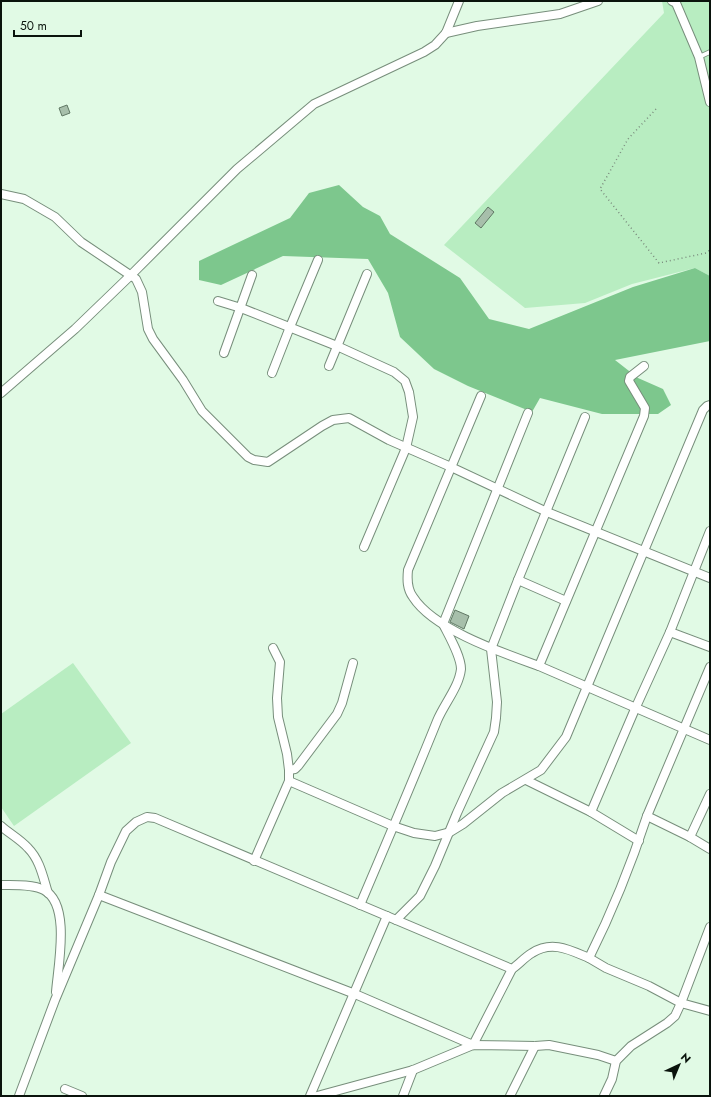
<svg xmlns="http://www.w3.org/2000/svg" width="711" height="1097" viewBox="0 0 711 1097" font-family="Jost,sans-serif">
	<style>
		.green { fill: #b8edc1 }
		.forest { fill: #7dc78d }
		.building { fill: #a7bfab; stroke: #607764 }
		.lines { fill: none; stroke-linecap: round; stroke-linejoin: round }
		.lane-casing { stroke: #778e7b; stroke-width: 5.5 }
		.street-casing { stroke: #778e7b; stroke-width: 10 }
		.path { stroke: #7a8b7d; stroke-width: 1.5; stroke-dasharray: 1 3; stroke-linecap: butt }
		.lane { stroke: #fff; stroke-width: 4 }
		.street { stroke: #fff; stroke-width: 8 }
	</style>
	<rect width="100%" height="100%" fill="#e1fae5"/>
	<!-- green -->
	<g class="green">
		<polygon points="662,1 710,1 710,276 695,268 632,284 585,303 525,308 444,245 664,13"/>
		<polygon points="73,663 131,743 14,826 1,807 1,714"/>
	</g>
	<!-- forest -->
	<polygon class="forest" points="339,185 363,207 380,216 390,234 460,278 489,319 529,329 633,287 695,268 710,276 710,341 615,360 638,378 663,389 671,405 658,414 602,414 540,398 532,412 468,386 434,369 400,337 388,293 368,259 283,256 221,285 199,280 199,261 290,218 309,193"/>
	<!-- building -->
	<g class="building">
		<polygon points="67,105 70,113 62,116 59,108"/>
		<polygon points="488,207 494,212 481,228 475,223"/>
		<polygon points="455,610 469,616 464,629 450,622"/>
	</g>
	<g class="lines">
		<!-- lane casing -->
		<g class="lane-casing">
			<polyline id="lane" points="699,57 710,52"/>
		</g>
		<!-- street casing -->
		<g class="street-casing">
			<g id="street">
				<polyline points="672,1 676,3 699,57 710,102"/>
				<polyline points="446,33 477,26 560,14 598,1"/>
				<polyline points="1,194 24,199 55,217 81,242 136,279 142,292 148,329 153,339 183,380 202,411 248,457 254,460 268,462 322,426 333,420 349,418 389,440 451,467 547,512 710,578"/>
				<polyline points="218,301 241,308 337,346 394,372 405,381 409,392 413,417 406,448 364,547"/>
				<polyline points="224,353 252,275"/>
				<polyline points="329,366 367,274"/>
				<polyline points="644,366 630,377 629,381 645,408 644,416 539,666 710,740"/>
				<polyline points="272,373 290,327 318,260"/>
				<polyline points="1,393 75,329 130,276 237,169 314,104 424,52 435,45 446,33 459,1"/>
				<path d="M481,396L408,570C407,580 407,589 413,597C434,630 503,653 539,666"/>
				<polyline points="518,580 566,601"/>
				<polyline points="670,632 710,647"/>
				<polyline points="289,770 295,769 298,766 337,714 342,703 353,663"/>
				<polyline points="526,780 591,812 639,841"/>
				<polyline points="289,781 393,826 414,833 435,836 450,832 463,824 502,793 541,770 566,737 703,410 707,406 710,405"/>
				<polyline points="591,812 635,709 670,632 710,531"/>
				<polyline points="647,816 690,837 710,849"/>
				<path d="M1,826C10,834 20,839 28,848C40,860 43,877 48,893"/>
				<polyline points="690,837 710,794"/>
				<polyline points="254,861 289,781 289,770 287,754 278,717 277,698 280,662 273,648"/>
				<path d="M1,885C13,885 33,884 44,890C71,904 58,966 56,992"/>
				<polyline points="99,895 355,994 473,1045 512,969"/>
				<path d="M360,905C386,844 412,783 437,721C444,704 459,687 461,669C461,656 449,636 443,624L528,413"/>
				<polyline points="396,920 420,896 435,866 457,813 494,732 496,718 497,702 491,649 518,580 585,417"/>
				<polyline points="589,958 606,968 649,986 681,1003 710,1011"/>
				<polyline points="65,1089 82,1096"/>
				<path d="M19,1096L55,1000L99,895L111,862L126,831L136,822L147,817L155,818L512,969C519,964 525,957 532,953C552,940 570,950 589,958C612,912 631,865 647,816L710,667"/>
				<polyline points="310,1096 387,916"/>
				<polyline points="317,1096 413,1070 473,1045 535,1046 549,1045 598,1055 616,1061"/>
				<polyline points="403,1096 413,1070"/>
				<polyline points="510,1096 535,1046"/>
				<polyline points="604,1096 612,1079 616,1061 631,1046 667,1023 675,1016 681,1003 710,927"/>
			</g>
		</g>
		<!-- path -->
		<polyline class="path" points="656,109 628,139 600,189 659,263 706,253 710,250"/>
		<!-- lane -->
		<use href="#lane" class="lane"/>
		<!-- street -->
		<use href="#street" class="street"/>
	</g>
	<!-- border -->
	<rect width="711" height="1097" fill="none" stroke="#0a130c" stroke-width="4"/>
	<!-- north arrow -->
	<g transform="translate(679 1065) rotate(44)" stroke="#e1fae5" stroke-width="3" paint-order="stroke">
	<path d="M0-3L7 15L0 10L-7 15Z" fill="#0a130c"/>
	<text y="-6" font-size="11" font-weight="bold" text-anchor="middle" fill="#0a130c">N</text>
	</g>
	<!-- scale -->
	<path d="M14 30v6h67v-6" fill="none" stroke="#0a130c" stroke-width="2"/>
	<text x="20" y="30" font-size="12" fill="#0a130c" stroke="#e1fae5" stroke-width="3" paint-order="stroke">50 m</text>
</svg>
